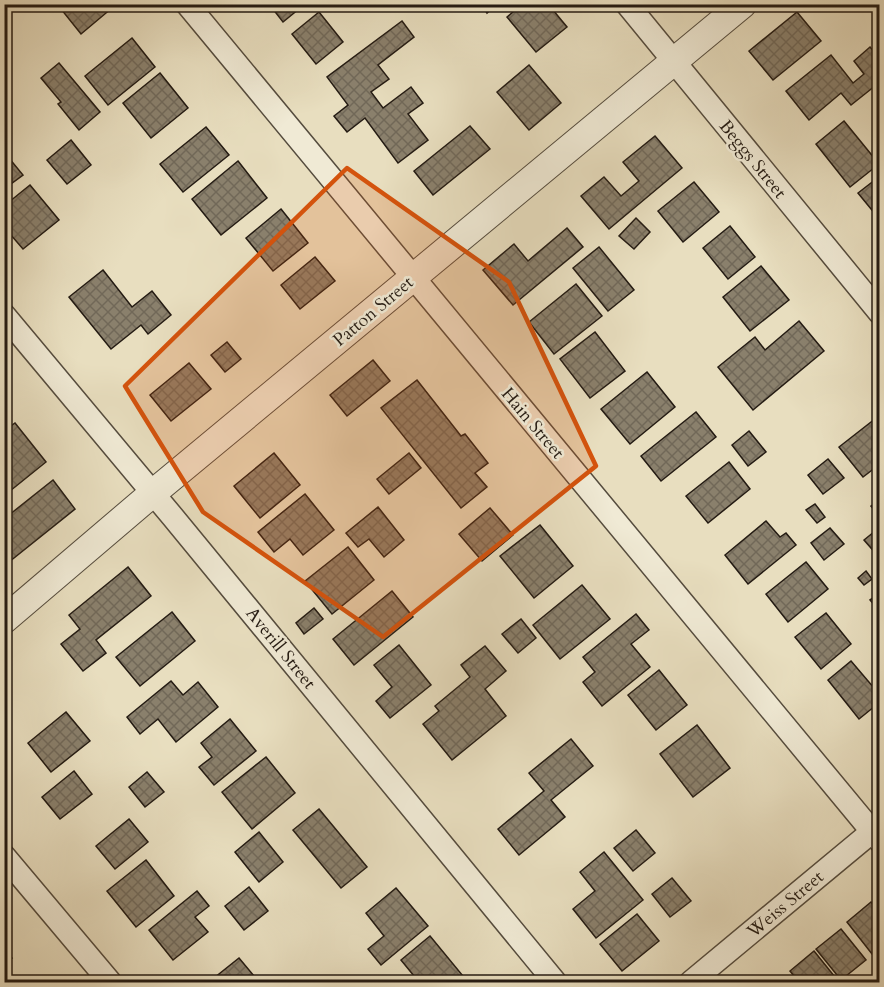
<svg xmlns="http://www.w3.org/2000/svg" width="884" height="987" viewBox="0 0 884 987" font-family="Cardo,serif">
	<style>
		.building { fill: url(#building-cross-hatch); stroke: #241b13; stroke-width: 1.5 }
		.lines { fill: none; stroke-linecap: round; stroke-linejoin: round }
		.minor-casing { stroke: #554c3e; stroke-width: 25 }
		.tertiary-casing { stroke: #554c3e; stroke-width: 29 }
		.minor { stroke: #f0ead5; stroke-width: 22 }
		.tertiary { stroke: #f0ead5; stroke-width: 27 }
		.marked { fill: #d4530d; fill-opacity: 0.2; stroke: #d4530d; stroke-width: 4.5; stroke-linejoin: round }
		.labels { text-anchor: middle; stroke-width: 5; stroke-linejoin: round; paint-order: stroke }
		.street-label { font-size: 18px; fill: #241b13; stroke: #f0ead5 }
	</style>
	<defs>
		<pattern id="building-cross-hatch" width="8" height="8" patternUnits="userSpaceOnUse" patternTransform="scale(1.5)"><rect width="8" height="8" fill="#8a806c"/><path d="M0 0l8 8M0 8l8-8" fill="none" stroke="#716858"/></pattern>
	</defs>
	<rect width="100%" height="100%" fill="#e8debf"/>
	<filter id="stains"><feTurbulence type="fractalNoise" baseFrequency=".00333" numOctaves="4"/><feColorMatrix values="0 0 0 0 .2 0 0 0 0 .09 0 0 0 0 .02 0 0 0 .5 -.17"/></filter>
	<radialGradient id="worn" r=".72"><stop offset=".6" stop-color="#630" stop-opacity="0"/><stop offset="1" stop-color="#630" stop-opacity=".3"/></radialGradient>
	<!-- building -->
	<g class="building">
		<polygon points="57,4 109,4 112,8 81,34"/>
		<polygon points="269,4 305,4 283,22"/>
		<polygon points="481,4 497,4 487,13"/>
		<polygon points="522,4 548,4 567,27 536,52 507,17"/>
		<polygon points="319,12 343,42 316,64 292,34"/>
		<polygon points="797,12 821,41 773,80 749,51"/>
		<polygon points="402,21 414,37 378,65 389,79 371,92 383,108 411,87 423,103 408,114 428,140 398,163 365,118 347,132 334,116 348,105 327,77"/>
		<polygon points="132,38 155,67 108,105 85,76"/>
		<polygon points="870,47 880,59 880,82 851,105 841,93 809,120 786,91 831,55 853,83 864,74 854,61"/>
		<polygon points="59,63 100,112 79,130 58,104 61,102 41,78"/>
		<polygon points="529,65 561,103 529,130 497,92"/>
		<polygon points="160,73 188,108 151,138 123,103"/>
		<polygon points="844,121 879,164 850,187 816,144"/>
		<polygon points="470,126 490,149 433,195 414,171"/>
		<polygon points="206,127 229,155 183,192 160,164"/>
		<polygon points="655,136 682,168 609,229 581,196 604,177 621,196 639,181 623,162"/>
		<polygon points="71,140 91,165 67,184 47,160"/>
		<polygon points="4,152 23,175 4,189"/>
		<polygon points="238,161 267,198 221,235 192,199"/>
		<polygon points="880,176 880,220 858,193"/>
		<polygon points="694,182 719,212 683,242 658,211"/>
		<polygon points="30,185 59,220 23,249 4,227 4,206"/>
		<polygon points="281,209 308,243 273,271 246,238"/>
		<polygon points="636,218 650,232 634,249 619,236"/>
		<polygon points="730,226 755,257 728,279 703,248"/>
		<polygon points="567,228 583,247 513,305 483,270 514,244 528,261"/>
		<polygon points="599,247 634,290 608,311 573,268"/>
		<polygon points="315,257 335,281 300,309 281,285"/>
		<polygon points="761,266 789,300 750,331 723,297"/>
		<polygon points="103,270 132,307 152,291 171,315 148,334 141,325 111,349 69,297"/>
		<polygon points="576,284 602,316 554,354 529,322"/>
		<polygon points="799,321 824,351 753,410 718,367 755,337 765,350"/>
		<polygon points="595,332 625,371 590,398 560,359"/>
		<polygon points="227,342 241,359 225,372 211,355"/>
		<polygon points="373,360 390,381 347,416 330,395"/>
		<polygon points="189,363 211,389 171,421 150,395"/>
		<polygon points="647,372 675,407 630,444 601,409"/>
		<polygon points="417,380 461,436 465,434 488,463 475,473 487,487 461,508 381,408"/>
		<polygon points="696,412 716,437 661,481 641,456"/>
		<polygon points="880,415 880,464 863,477 839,447"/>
		<polygon points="15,423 46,462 5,495 4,431"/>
		<polygon points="749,431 766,452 748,466 732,445"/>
		<polygon points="274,453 300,485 260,518 234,486"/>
		<polygon points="409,453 421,468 389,494 377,479"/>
		<polygon points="828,459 844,478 823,494 808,475"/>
		<polygon points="729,462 750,489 708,523 686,496"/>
		<polygon points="53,480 75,509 4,566 4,519"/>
		<polygon points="305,494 334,530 303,555 290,539 274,552 258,532"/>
		<polygon points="880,499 880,517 871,506"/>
		<polygon points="815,504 825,517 817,523 806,510"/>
		<polygon points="378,507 404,540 384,557 369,539 358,547 346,533"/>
		<polygon points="490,508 513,535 482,561 459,534"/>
		<polygon points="766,521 780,537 786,533 796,545 748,584 725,555"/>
		<polygon points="540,525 573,566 534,598 500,556"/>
		<polygon points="880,527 880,555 878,556 864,540"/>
		<polygon points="830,528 844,544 824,560 811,543"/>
		<polygon points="348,547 374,580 332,614 305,581"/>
		<polygon points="806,562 828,589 788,622 766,594"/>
		<polygon points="128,567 151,596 96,640 106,653 83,671 61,644 80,629 69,615"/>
		<polygon points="866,571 872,579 864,585 858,578"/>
		<polygon points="582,585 610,619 560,659 533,625"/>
		<polygon points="392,591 413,617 354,665 333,639"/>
		<polygon points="880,593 880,612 870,600"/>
		<polygon points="314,608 323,619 304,634 296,623"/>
		<polygon points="172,612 195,641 140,686 116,657"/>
		<polygon points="826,613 851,644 821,669 795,637"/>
		<polygon points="636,614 649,630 631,644 650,667 602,706 583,682 595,672 583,657"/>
		<polygon points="521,619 536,638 518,653 502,634"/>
		<polygon points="399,645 431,685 390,718 376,701 392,687 374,665"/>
		<polygon points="485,646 506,671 485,689 506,716 452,760 423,724 439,711 435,706 470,677 461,665"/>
		<polygon points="851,661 880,695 880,702 859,719 828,680"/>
		<polygon points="659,670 687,705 656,730 628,695"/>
		<polygon points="171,681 183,695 198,682 218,707 176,742 158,719 140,734 127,717"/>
		<polygon points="66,712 90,741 51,772 28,743"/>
		<polygon points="230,719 256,751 214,785 199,767 212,757 201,743"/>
		<polygon points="697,725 730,768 693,797 660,754"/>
		<polygon points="571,739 593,766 551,800 565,817 519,855 498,829 544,791 529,773"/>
		<polygon points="266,757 295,793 252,829 222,792"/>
		<polygon points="74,771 92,794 60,819 42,797"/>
		<polygon points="147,772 164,792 145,807 129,787"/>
		<polygon points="319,809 367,867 341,888 293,830"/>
		<polygon points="129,819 148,842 115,869 96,846"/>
		<polygon points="636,830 655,853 633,871 614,848"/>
		<polygon points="259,832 283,862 259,882 235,852"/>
		<polygon points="604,852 643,900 596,938 573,909 595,891 580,872"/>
		<polygon points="146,860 174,896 136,927 107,891"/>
		<polygon points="672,878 691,901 670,917 652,894"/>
		<polygon points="249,887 268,911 244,930 225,906"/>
		<polygon points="396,888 428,926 381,965 368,949 384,936 366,913"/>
		<polygon points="197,891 209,906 195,917 208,932 173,960 149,930"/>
		<polygon points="871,902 880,913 880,948 872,954 847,922"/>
		<polygon points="637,914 659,941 622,971 600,944"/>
		<polygon points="841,929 866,960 841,980 816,949"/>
		<polygon points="430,936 463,976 455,982 419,982 401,960"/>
		<polygon points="4,949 12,958 4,963"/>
		<polygon points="814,951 839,982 799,982 790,971"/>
		<polygon points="239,958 259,982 209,982"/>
		<polygon points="880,972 880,982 867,982"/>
		<polygon points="32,976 37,982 23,982"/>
	</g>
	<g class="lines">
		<!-- minor casing -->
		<g class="minor-casing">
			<g id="minor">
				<polyline points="187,4 880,841"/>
				<polyline points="627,4 880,313"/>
				<polyline points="4,315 172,516 555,982"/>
				<polyline points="4,856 110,982"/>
				<polyline points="691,982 880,825"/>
			</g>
		</g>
		<!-- tertiary casing -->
		<g class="tertiary-casing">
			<polyline id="tertiary" points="4,620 153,493 743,4"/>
		</g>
		<!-- minor -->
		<use href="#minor" class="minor"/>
		<!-- tertiary -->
		<use href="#tertiary" class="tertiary"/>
	</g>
	<!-- marked area -->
	<path class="marked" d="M347,168L509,282L596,466L383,637L203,512L125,386Z"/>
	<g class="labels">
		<!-- street labels -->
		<g class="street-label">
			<text transform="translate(753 159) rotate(51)" y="6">Beggs Street</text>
			<text transform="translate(373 311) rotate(-40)" y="6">Patton Street</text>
			<text transform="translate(533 423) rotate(50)" y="6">Hain Street</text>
			<text transform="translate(281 648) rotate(51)" y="6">Averill Street</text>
			<text transform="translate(785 904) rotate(-40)" y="6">Weiss Street</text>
		</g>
	</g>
	<!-- margin -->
	<rect width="884" height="987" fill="none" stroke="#e8debf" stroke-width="24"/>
	<rect x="6" y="6" width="872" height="975" fill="none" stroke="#241b13" stroke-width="3"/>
	<rect x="12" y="12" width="860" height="963" fill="none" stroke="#241b13" stroke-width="1.5"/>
	<rect width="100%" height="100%" filter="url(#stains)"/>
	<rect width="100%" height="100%" fill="url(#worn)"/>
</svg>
